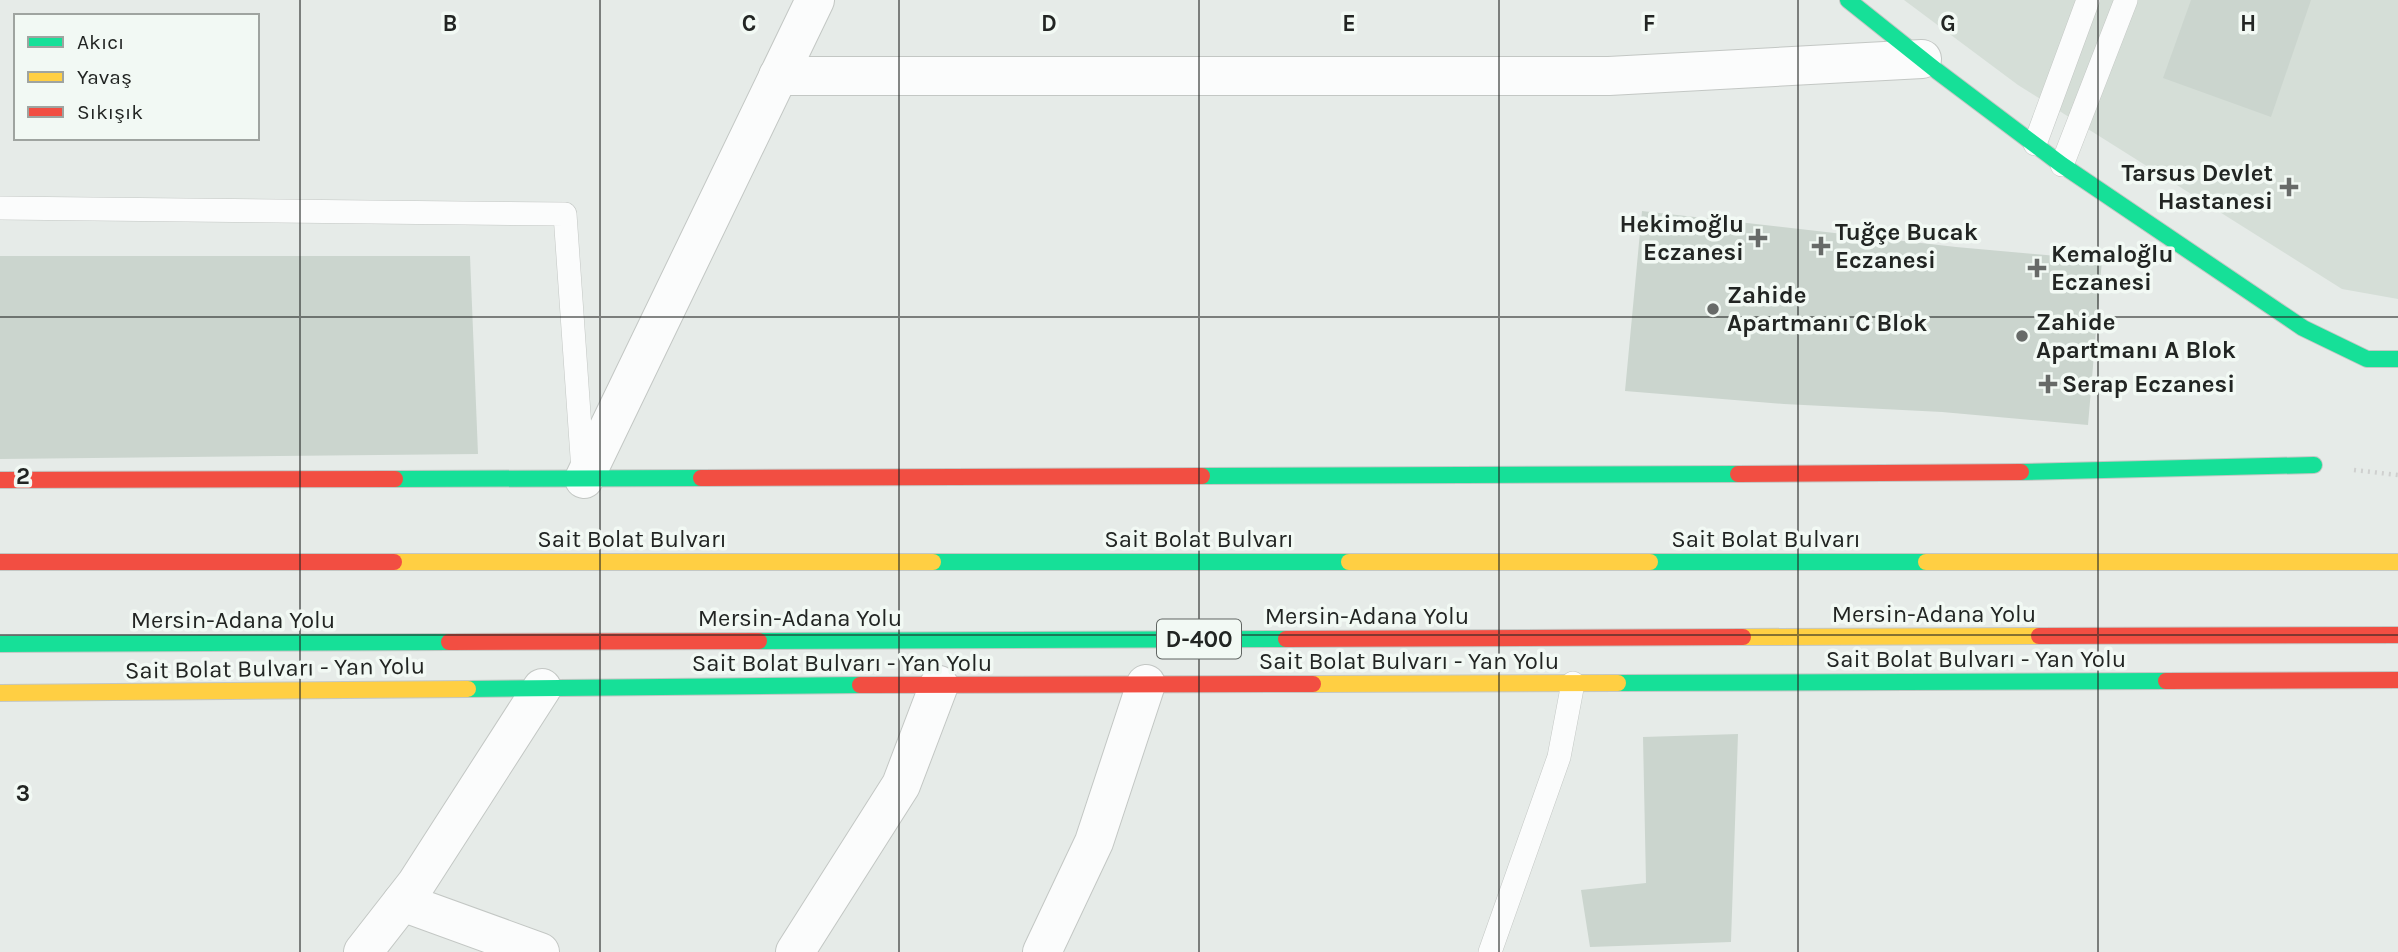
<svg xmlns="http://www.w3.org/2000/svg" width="2398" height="952" viewBox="0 0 2398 952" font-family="Karla,sans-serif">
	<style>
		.built { fill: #d5ded7 }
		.building { fill: #cbd5ce }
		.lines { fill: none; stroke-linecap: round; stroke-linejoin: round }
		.lane-casing { stroke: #c3c7c4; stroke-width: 24 }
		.street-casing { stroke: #c3c7c4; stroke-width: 40 }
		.fast-casing { stroke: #c3c7c4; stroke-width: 18 }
		.slow-casing { stroke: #c3c7c4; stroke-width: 18 }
		.jam-casing { stroke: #c3c7c4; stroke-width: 18 }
		.path { stroke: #cfd0cf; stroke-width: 4.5; stroke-dasharray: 2 5; stroke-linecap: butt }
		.lane { stroke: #fbfcfc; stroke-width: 23 }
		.street { stroke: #fbfcfc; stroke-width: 38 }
		.fast { stroke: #16e098; stroke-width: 16 }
		.slow { stroke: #ffcf43; stroke-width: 16 }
		.jam { stroke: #f24e42; stroke-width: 16 }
		.grid { fill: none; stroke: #222523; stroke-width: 2; stroke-opacity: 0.55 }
		.poi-dot { fill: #676a68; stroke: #f2f9f4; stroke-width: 2.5 }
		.labels { text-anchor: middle; stroke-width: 7; stroke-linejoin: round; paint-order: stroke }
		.shield { fill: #f2f9f4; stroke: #606562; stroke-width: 2 }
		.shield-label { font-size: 23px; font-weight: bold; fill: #222523 }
		.poi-label { font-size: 24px; font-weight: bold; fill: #222523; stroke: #f2f9f4; text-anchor: start }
		.street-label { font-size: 24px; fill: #222523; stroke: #f2f9f4 }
		.grid-label { font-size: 23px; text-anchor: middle; font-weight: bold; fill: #222523; stroke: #f2f9f4; stroke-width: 7; stroke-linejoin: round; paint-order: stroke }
	</style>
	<rect width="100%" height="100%" fill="#e6ebe8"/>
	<!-- built -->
	<polygon class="built" points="1904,0 2398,0 2398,299 2342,289 2018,85"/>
	<!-- building -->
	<g class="building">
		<polygon points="2191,0 2311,0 2271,117 2163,78"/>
		<polygon points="1642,211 1956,247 2102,260 2088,425 1942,412 1784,404 1625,391"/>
		<polygon points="0,256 470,256 478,454 0,459"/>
		<polygon points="1738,734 1731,942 1590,947 1581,890 1646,883 1643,737"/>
	</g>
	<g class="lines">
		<!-- lane casing -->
		<g class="lane-casing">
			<g id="lane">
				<polyline points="2035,144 2088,0"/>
				<polyline points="2062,165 2126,0"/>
				<polyline points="0,208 565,214 583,471"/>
				<polyline points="1490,952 1559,757 1573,683"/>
			</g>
		</g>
		<!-- street casing -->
		<g class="street-casing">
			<g id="street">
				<polyline points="778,76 1609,76 1922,59"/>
				<polyline points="584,479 815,0"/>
				<polyline points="402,902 540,952"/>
				<polyline points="363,952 416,884 542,688"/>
				<polyline points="795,952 901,785 939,685"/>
				<polyline points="1042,952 1094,842 1146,684"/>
			</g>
		</g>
		<!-- fast casing -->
		<g class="fast-casing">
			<g id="fast">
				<polyline points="1848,0 1937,71 2062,165 2303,328 2367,359 2398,359"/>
				<polyline points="2021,472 2314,465"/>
				<polyline points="1202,476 1738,474"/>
				<polyline points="395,479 701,478"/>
				<polyline points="933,562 1349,562"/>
				<polyline points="1650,562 1926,562"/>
				<polyline points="759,641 1286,639"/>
				<polyline points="0,644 449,642"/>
				<polyline points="1618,683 2166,681"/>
				<polyline points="468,689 860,685"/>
			</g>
		</g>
		<!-- slow casing -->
		<g class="slow-casing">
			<g id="slow">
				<polyline points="394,562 933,562"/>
				<polyline points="1349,562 1650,562"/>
				<polyline points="1926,562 2398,562"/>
				<polyline points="1743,637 2039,636"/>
				<polyline points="1313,684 1618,683"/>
				<polyline points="0,693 468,689"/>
			</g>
		</g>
		<!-- jam casing -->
		<g class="jam-casing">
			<g id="jam">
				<polyline points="1738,474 2021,472"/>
				<polyline points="701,478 1202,476"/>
				<polyline points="0,480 395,479"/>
				<polyline points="0,562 394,562"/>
				<polyline points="2039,636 2398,635"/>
				<polyline points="1286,639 1743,637"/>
				<polyline points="449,642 759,641"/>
				<polyline points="2166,681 2398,680"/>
				<polyline points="860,685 1313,684"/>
			</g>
		</g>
		<!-- path -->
		<polyline class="path" points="2354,470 2398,475"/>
		<!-- lane -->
		<use href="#lane" class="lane"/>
		<!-- street -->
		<use href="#street" class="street"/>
		<!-- fast -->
		<use href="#fast" class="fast"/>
		<!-- slow -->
		<use href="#slow" class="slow"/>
		<!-- jam -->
		<use href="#jam" class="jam"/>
	</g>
	<!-- grid -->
	<path class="grid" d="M300,0V952M600,0V952M899,0V952M1199,0V952M1499,0V952M1798,0V952M2098,0V952M0,317H2398M0,635H2398"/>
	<!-- markers -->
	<g class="poi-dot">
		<path d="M2285.5 176.5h7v7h7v7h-7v7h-7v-7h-7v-7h7z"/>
		<path d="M1754.5 227.5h7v7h7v7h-7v7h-7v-7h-7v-7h7z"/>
		<path d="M1817.5 235.5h7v7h7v7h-7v7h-7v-7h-7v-7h7z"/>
		<path d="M2033.5 257.5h7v7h7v7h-7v7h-7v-7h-7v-7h7z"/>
		<circle cx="1713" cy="309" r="7"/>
		<circle cx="2022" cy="336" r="7"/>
		<path d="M2044.5 373.5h7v7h7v7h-7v7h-7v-7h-7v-7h7z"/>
	</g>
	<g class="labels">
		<!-- shield labels -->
		<rect class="shield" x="1157" y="619.5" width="84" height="39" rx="5"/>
		<g class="shield-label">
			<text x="1199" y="647">D-400</text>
		</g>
		<!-- poi labels -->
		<g class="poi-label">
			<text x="2273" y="181" text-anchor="end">Tarsus Devlet<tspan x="2273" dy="28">Hastanesi</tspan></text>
			<text x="1744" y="232" text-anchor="end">Hekimoğlu<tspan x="1744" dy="28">Eczanesi</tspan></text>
			<text x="1835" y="240">Tuğçe Bucak<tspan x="1835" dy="28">Eczanesi</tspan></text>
			<text x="2051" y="262">Kemaloğlu<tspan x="2051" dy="28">Eczanesi</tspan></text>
			<text x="1727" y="303">Zahide<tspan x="1727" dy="28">Apartmanı C Blok</tspan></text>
			<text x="2036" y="330">Zahide<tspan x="2036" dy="28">Apartmanı A Blok</tspan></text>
			<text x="2062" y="392">Serap Eczanesi</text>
		</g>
		<!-- street labels -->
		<g class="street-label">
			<text x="632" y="547">Sait Bolat Bulvarı</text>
			<text x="1199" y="547">Sait Bolat Bulvarı</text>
			<text x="1766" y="547">Sait Bolat Bulvarı</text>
			<text x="1934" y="622">Mersin-Adana Yolu</text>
			<text x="1367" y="624">Mersin-Adana Yolu</text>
			<text x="800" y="626">Mersin-Adana Yolu</text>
			<text x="233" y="628">Mersin-Adana Yolu</text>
			<text x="1976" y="667">Sait Bolat Bulvarı - Yan Yolu</text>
			<text x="1409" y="669">Sait Bolat Bulvarı - Yan Yolu</text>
			<text x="842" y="671">Sait Bolat Bulvarı - Yan Yolu</text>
			<text transform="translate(275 668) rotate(-1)" y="8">Sait Bolat Bulvarı - Yan Yolu</text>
		</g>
	</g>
	<g class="grid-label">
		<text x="450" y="31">B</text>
		<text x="749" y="31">C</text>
		<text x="1049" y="31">D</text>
		<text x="1349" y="31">E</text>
		<text x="1649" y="31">F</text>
		<text x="1948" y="31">G</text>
		<text x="2248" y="31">H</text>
		<text x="23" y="484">2</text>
		<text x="23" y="801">3</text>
	</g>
	<!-- legend -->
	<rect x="14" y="14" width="245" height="126" fill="#f2f9f4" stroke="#9fa4a0" stroke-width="2"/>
	<rect x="28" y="37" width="35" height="10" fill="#16e098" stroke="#9fa4a0" stroke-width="2"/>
	<text x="77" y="49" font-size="21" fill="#222523">Akıcı</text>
	<rect x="28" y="72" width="35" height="10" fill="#ffcf43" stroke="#9fa4a0" stroke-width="2"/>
	<text x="77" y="84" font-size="21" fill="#222523">Yavaş</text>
	<rect x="28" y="107" width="35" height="10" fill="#f24e42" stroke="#9fa4a0" stroke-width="2"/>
	<text x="77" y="119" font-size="21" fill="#222523">Sıkışık</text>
</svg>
